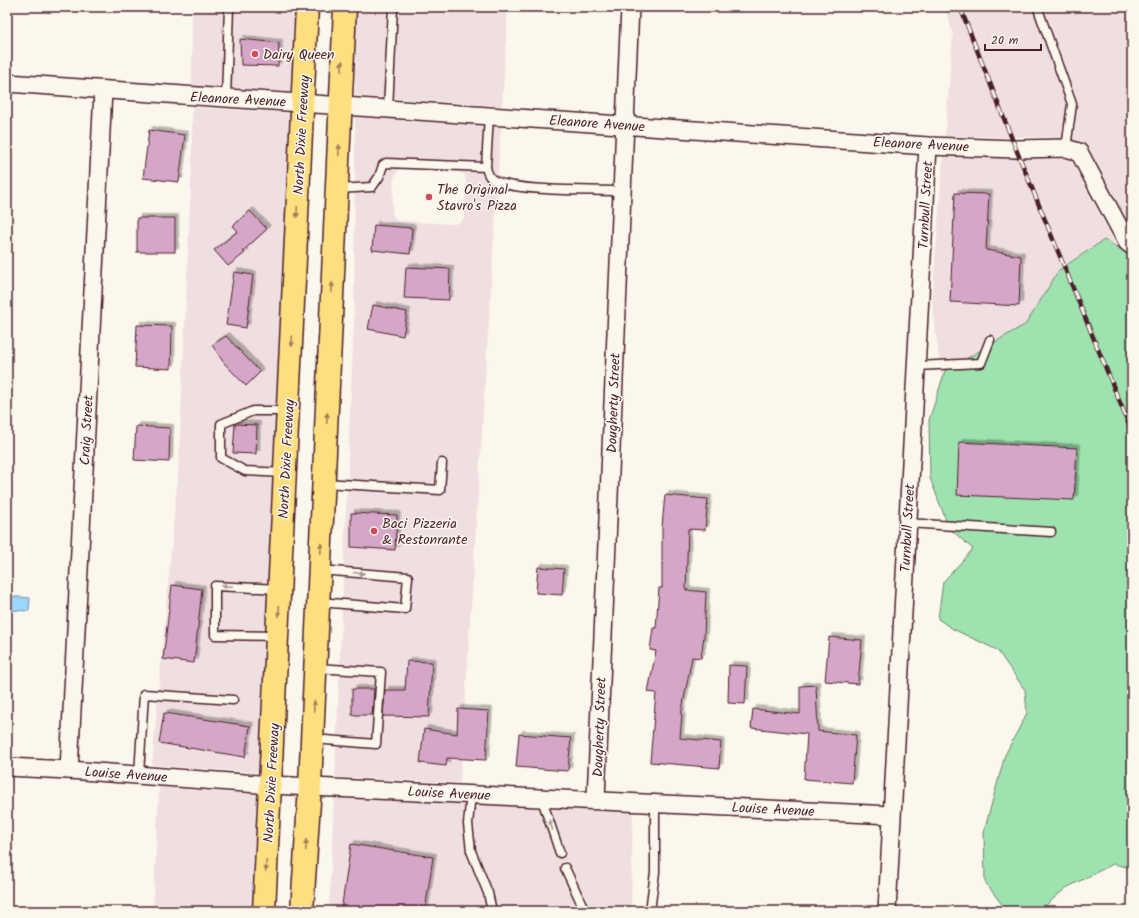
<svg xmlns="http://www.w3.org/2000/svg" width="1139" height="918" viewBox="0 0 1139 918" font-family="Kalam,sans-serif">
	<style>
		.built { fill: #f0dfe1; fill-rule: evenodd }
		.green { fill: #9ee3af; stroke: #74816d }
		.water { fill: #9dd6fd; stroke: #7c8da9 }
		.building { fill: #d5a6c7; stroke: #4a1f2b; filter: url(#shadow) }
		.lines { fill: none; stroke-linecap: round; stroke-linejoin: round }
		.service-casing { stroke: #4a1f2b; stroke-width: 11 }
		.minor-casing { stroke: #4a1f2b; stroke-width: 20 }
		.primary-casing { stroke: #4a1f2b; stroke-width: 25 }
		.service { stroke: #fbf7ec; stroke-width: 8 }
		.minor { stroke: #fbf7ec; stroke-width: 17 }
		.primary { stroke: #fedf80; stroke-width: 22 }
		.rail-casing { stroke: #4a1f2b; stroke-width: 4.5 }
		.rail { stroke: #fbf7ec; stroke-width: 3; stroke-dasharray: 9; stroke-linecap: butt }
		.oneway { fill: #a47f56 }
		.oneway2 { fill: #ab9695 }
		.poi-dot { fill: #d1495b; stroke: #fbf7ec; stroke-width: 1.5 }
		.labels { text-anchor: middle; stroke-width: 3; stroke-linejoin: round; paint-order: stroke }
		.poi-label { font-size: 14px; fill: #4a1f2b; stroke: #fbf7ec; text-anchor: start }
		.street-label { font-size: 14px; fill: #4a1f2b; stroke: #fbf7ec }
	</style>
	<defs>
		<filter id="shadow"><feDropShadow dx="3.5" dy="-3.5" stdDeviation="0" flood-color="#0004"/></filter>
	</defs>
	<rect width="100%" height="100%" fill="#fbf7ec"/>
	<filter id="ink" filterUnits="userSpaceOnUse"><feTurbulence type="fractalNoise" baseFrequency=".025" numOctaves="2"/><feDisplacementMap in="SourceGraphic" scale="8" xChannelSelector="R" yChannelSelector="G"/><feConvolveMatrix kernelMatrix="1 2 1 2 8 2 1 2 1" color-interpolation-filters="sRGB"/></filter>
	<g filter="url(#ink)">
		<!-- built -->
		<g class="built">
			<polygon points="192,7 297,7 293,92 192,86"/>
			<polygon points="356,7 508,7 502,106 355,96"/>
			<polygon points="945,7 1132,7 1132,230 1087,146 1082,142 1067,138 945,136 953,35"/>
			<polygon points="192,107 292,113 262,773 152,765 179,461 192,159"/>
			<path d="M355,117L501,127L460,783L335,777L354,317ZM401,169L459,172L464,174L466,181L464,218L460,222L454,224L399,221L395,219L392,212L394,179L396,173Z"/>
			<polygon points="943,157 1064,159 1072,161 1117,247 1104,240 1059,270 1026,324 945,371 942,381 932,302"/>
			<polygon points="159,787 261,795 254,911 153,911"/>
			<polygon points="334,798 633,812 631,911 329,911"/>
		</g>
		<!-- green -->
		<polygon class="green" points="1104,240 1117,247 1132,258 1132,868 1113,864 1066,888 1039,911 1009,911 1006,910 985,882 984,832 1005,755 1027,713 1025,690 997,650 953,629 938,619 943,582 973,549 949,528 930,478 929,420 945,371 1026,324 1059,270"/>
		<!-- water -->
		<polygon class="water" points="7,596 30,598 29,611 7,610"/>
		<!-- building -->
		<g class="building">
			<polygon points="240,39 279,43 278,66 241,65"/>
			<polygon points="149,130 185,135 179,182 143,178"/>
			<polygon points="955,193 989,194 986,250 1021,256 1019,306 950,302"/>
			<polygon points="250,211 267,229 243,251 245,253 228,266 214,250 238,231 233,226"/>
			<rect x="137" y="218" width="38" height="34"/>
			<polygon points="374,225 412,228 410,254 372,250"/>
			<polygon points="406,267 450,269 449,300 404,298"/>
			<polygon points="234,272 253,275 246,328 226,325"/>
			<polygon points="373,305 407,312 403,336 368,329"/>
			<polygon points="137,325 172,326 171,369 135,367"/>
			<polygon points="226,336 260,372 246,386 224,363 212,345"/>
			<polygon points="235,424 257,425 256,454 233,453"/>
			<polygon points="136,426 170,428 169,462 134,460"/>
			<polygon points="959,442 1077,448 1074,500 957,495"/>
			<polygon points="665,495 708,499 705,530 688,529 686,590 706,592 704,636 701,658 692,657 681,715 682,715 680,738 721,742 719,768 650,762 656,693 648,692 656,651 650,650 653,628 656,628 659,588 662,588 662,526"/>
			<polygon points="351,513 397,515 395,550 351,547"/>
			<polygon points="538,567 564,569 562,595 536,593"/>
			<polygon points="172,585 202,589 194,663 163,659"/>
			<polygon points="829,637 862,640 858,684 825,681"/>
			<polygon points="407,661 432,662 429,717 383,716 385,690 405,690"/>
			<polygon points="729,665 747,666 745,704 728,703"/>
			<polygon points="816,685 818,731 856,735 852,783 804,779 807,734 751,728 753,709 800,714 800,686"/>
			<polygon points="352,689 374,689 372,715 352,715"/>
			<polygon points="458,709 489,711 486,760 447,758 446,766 420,763 424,729 457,734"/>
			<polygon points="164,713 250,726 245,757 159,743"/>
			<polygon points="519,734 571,738 568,771 516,767"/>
			<polygon points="351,844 433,857 425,911 341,911"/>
		</g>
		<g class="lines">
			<!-- service casing -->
			<g class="service-casing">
				<g id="service">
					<polyline points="1039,7 1038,9 1072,104 1066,148"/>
					<polyline points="226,99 229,7"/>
					<polyline points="388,109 393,7"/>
					<path d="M489,115L486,167C487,172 489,177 493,180C514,192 594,190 622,191"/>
					<polyline points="338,189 372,187 379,177 383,165 386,163 486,167"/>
					<polyline points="916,366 981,363 990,340"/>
					<polyline points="285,473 245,471 221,458 221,424 253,411 288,411"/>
					<polyline points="324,483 440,490 442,463"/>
					<polyline points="907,523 1051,532"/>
					<polyline points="319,602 405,609 408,577 320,570"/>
					<polyline points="277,636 215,635 215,586 279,589"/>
					<polyline points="313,739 376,744 381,672 316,668"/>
					<polyline points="139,775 144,694 233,700"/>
					<polyline points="471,794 468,824 471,851 488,893 492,911"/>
					<polyline points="541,797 560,853"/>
					<polyline points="565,868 585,911"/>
					<polyline points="650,911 655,872 655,802"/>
				</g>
			</g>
			<!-- minor casing -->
			<g class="minor-casing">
				<g id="minor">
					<polyline points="7,83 928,146 1016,149 1066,148 1079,152 1127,242 1132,246"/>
					<polyline points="7,767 69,770 271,785 891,815"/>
					<polyline points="69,770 103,91"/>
					<polyline points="596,799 630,7"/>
					<polyline points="887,911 928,146"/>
				</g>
			</g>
			<!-- primary casing -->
			<g class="primary-casing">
				<g id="primary">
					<polyline points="264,911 307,7"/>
					<polyline points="302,911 310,786 345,7"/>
				</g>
			</g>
			<!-- service -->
			<use href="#service" class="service"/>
			<!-- minor -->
			<use href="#minor" class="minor"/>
			<!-- primary -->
			<use href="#primary" class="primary"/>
			<!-- rail casing -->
			<g class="rail-casing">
				<polyline id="rail" points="960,7 1016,149 1132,432"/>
			</g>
			<!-- rail -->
			<use href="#rail" class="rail"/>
		</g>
		<!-- one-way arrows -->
		<defs><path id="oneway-solid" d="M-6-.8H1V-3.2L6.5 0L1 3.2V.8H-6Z"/></defs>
		<g class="oneway">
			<use href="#oneway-solid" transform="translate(342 66) rotate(-87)"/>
			<use href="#oneway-solid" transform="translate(339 150) rotate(-88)"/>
			<use href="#oneway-solid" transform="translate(297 212) rotate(93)"/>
			<use href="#oneway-solid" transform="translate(332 288) rotate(-87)"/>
			<use href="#oneway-solid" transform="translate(292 341) rotate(93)"/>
			<use href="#oneway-solid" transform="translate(327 418) rotate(-87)"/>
			<use href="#oneway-solid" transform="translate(321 548) rotate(-87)"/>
			<use href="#oneway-solid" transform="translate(279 611) rotate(93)"/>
			<use href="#oneway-solid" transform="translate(314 706) rotate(-87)"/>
			<use href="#oneway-solid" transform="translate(306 845) rotate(-87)"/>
			<use href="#oneway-solid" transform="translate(266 866) rotate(93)"/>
		</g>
		<g class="oneway2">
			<use href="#oneway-solid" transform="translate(359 573) rotate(4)"/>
			<use href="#oneway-solid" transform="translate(227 586) rotate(-177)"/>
			<use href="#oneway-solid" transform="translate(551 825) rotate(-107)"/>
		</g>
	</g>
	<!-- markers -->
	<g class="poi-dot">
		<circle cx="255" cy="54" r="4"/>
		<circle cx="429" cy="197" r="4"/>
		<circle cx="374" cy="531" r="4"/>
	</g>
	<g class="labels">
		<!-- poi labels -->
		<g class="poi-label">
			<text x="263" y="59">Dairy Queen</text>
			<text x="437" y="194">The Original<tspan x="437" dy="16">Stavro's Pizza</tspan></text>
			<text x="382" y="528">Baci Pizzeria<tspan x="382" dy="16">&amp; Restonrante</tspan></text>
		</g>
		<!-- street labels -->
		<g class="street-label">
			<text transform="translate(238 99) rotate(3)" y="5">Eleanore Avenue</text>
			<text transform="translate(597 123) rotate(4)" y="5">Eleanore Avenue</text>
			<text transform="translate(301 135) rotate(-87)" y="5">North Dixie Freeway</text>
			<text transform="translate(921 144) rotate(3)" y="5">Eleanore Avenue</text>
			<text transform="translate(925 205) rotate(-87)" y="5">Turnbull Street</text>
			<text transform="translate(613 403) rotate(-88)" y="5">Dougherty Street</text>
			<text transform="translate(86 430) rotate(-87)" y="5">Craig Street</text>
			<text transform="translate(286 459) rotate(-87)" y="5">North Dixie Freeway</text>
			<text transform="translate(907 528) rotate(-87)" y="5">Turnbull Street</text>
			<text transform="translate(599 727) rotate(-88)" y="5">Dougherty Street</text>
			<text transform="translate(126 774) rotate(4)" y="5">Louise Avenue</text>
			<text transform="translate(271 783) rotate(-87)" y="5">North Dixie Freeway</text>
			<text transform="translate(449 793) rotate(3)" y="5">Louise Avenue</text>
			<text transform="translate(773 809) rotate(3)" y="5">Louise Avenue</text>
		</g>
	</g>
	<!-- margin -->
	<rect width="1139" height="918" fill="none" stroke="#fbf7ec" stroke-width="24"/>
	<rect x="12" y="12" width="1115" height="894" fill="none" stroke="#4a1f2b" stroke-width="1.5" filter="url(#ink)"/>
	<!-- scale -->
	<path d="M985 44v6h56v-6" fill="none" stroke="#4a1f2b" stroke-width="2"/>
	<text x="991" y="44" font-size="12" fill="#4a1f2b" stroke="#fbf7ec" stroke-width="3" paint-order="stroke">20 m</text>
</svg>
